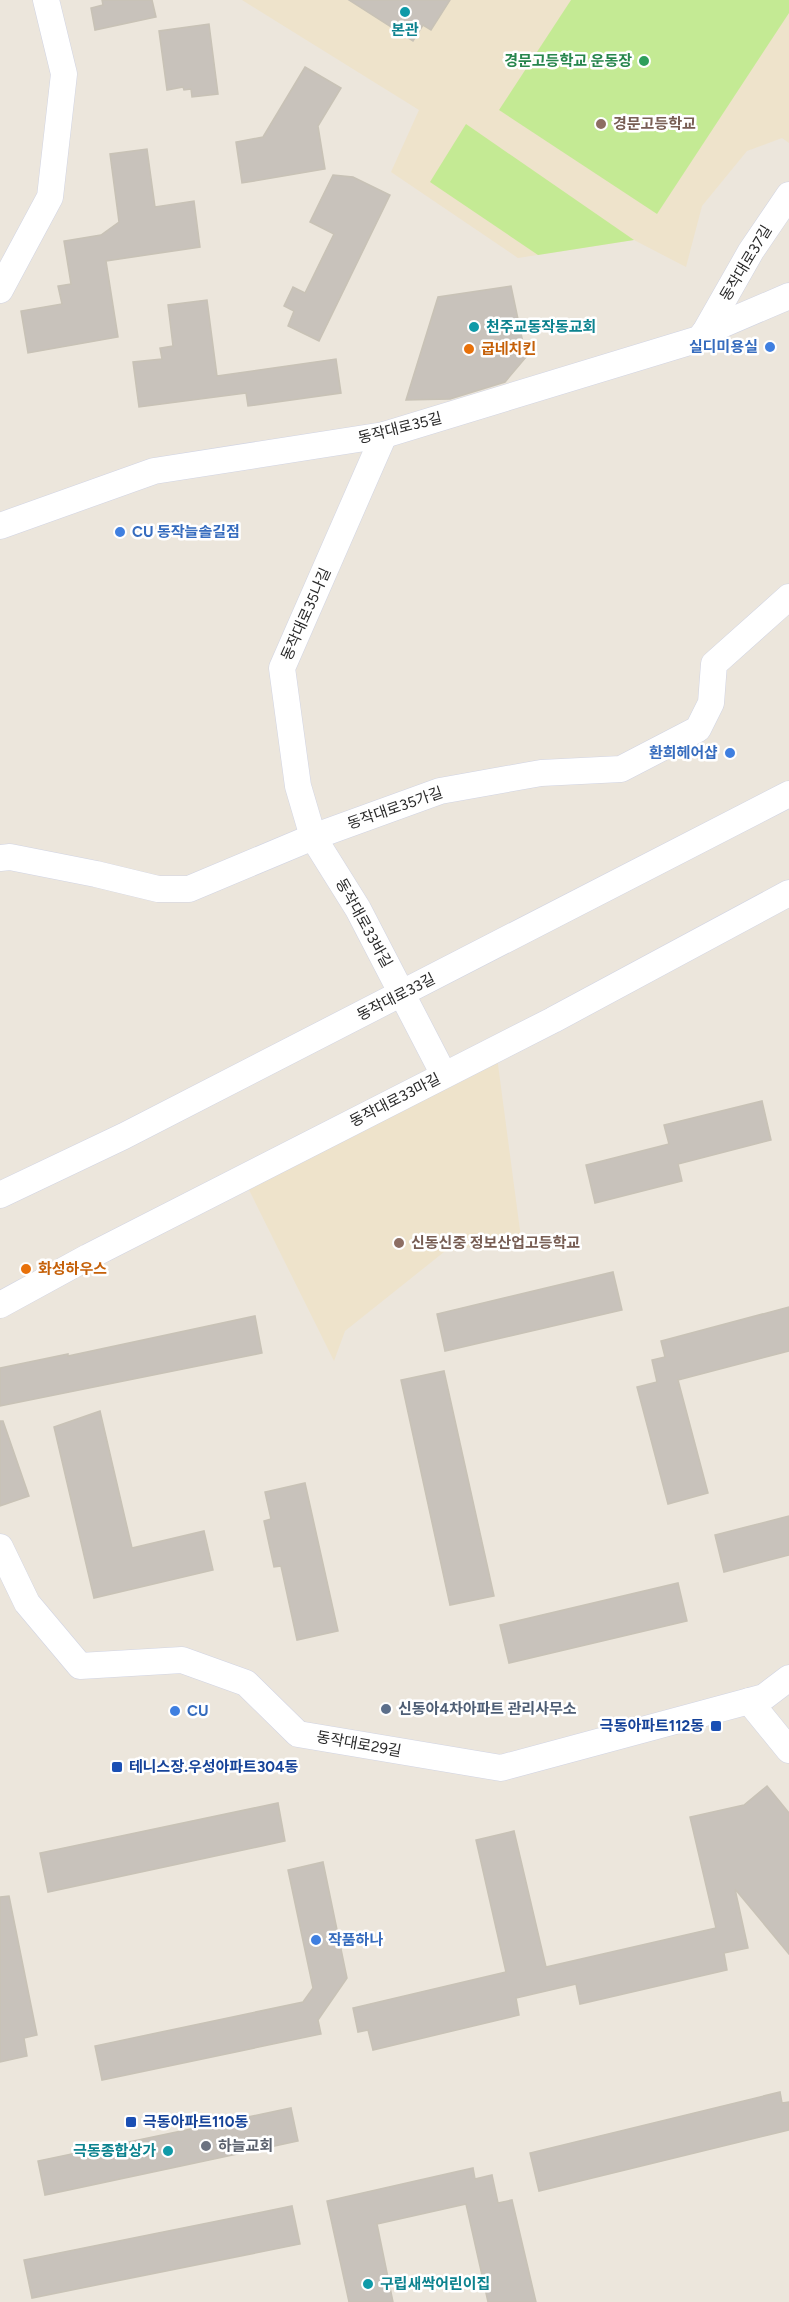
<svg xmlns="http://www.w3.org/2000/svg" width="789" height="2302" viewBox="0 0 789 2302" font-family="Figtree,'Noto Sans KR',sans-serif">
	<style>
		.education { fill: #eee3cb }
		.pitch { fill: #c4ea94 }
		.building { fill: #c8c2bb; stroke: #c8c2b6; stroke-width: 1.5 }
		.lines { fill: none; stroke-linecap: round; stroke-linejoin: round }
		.street-casing { stroke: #d1d4e3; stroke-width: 27 }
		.street { stroke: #fff; stroke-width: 26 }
		.culture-dot { fill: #0f9aa8; stroke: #fff; stroke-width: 2 }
		.leisure-dot { fill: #2e9e5b; stroke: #fff; stroke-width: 2 }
		.education-dot { fill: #8d6e63; stroke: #fff; stroke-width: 2 }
		.shop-dot { fill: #3f7fe0; stroke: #fff; stroke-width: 2 }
		.food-dot { fill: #e8710a; stroke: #fff; stroke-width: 2 }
		.service-dot { fill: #5c6f8a; stroke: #fff; stroke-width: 2 }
		.transit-dot { fill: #1a4fb4; stroke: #fff; stroke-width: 2 }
		.worship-dot { fill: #6b7280; stroke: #fff; stroke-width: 2 }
		.labels { text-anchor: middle; stroke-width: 5; stroke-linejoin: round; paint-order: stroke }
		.culture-label { font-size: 15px; font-weight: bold; fill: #0d838f; stroke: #fff; text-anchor: start }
		.leisure-label { font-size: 15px; font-weight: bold; fill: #27864d; stroke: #fff; text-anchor: end }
		.education-label { font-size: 15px; font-weight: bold; fill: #785e54; stroke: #fff; text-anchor: start }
		.street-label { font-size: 15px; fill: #2a2a2a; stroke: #fff }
		.shop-label { font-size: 15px; font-weight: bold; fill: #366cbe; stroke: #fff; text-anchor: start }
		.food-label { font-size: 15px; font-weight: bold; fill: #c56008; stroke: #fff; text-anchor: start }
		.service-label { font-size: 15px; font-weight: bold; fill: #4e5e75; stroke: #fff; text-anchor: start }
		.transit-label { font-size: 15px; font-weight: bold; fill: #164399; stroke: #fff; text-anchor: start }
		.worship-label { font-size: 15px; font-weight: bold; fill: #5b616d; stroke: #fff; text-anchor: start }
	</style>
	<rect width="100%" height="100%" fill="#ece6dc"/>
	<!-- education -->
	<g class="education">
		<polygon points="242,0 789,0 789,143 782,138 747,151 702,206 686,267 634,240 518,258 391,172 419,110"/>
		<polygon points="497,1057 521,1238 444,1252 345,1331 334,1361 248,1188"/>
	</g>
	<!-- pitch -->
	<g class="pitch">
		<polygon points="571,0 789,0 789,13 657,214 499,110"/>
		<polygon points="466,124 634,240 538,255 430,182"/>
	</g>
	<!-- building -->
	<g class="building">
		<polygon points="102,0 152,0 156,17 95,30 91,8 103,5"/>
		<polygon points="349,0 450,0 431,30 423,25 413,41"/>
		<polygon points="209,24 218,94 192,97 191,89 184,90 183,87 167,90 159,31"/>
		<polygon points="305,67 341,88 318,126 325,169 242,183 236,142 263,137"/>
		<polygon points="147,149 155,207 194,201 200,247 106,261 118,337 28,353 21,311 62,304 58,286 71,284 64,241 101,235 119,222 110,154"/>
		<polygon points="333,175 353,177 390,195 319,341 288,326 294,311 284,306 293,287 305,293 334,234 310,222"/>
		<polygon points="511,286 526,357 505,382 450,399 406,400 438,297"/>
		<polygon points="207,300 217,376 336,359 341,393 248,406 246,393 139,407 133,362 162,359 160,348 173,346 168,305"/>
		<polygon points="762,1101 771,1140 678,1164 682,1181 595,1203 586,1165 669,1144 664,1125"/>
		<polygon points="613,1272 622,1310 445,1351 437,1314"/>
		<polygon points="789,1307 789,1351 678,1380 708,1493 668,1504 637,1387 657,1382 652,1360 665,1357 661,1341"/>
		<polygon points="255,1316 262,1353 0,1406 0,1368 68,1354 68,1356"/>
		<polygon points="444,1371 494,1596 450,1605 401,1380"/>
		<polygon points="100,1411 132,1548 204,1531 213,1570 94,1598 54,1427"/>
		<polygon points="0,1421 3,1421 29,1496 0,1506"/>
		<polygon points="305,1483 338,1631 297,1640 281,1566 274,1567 264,1521 271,1519 265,1492"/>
		<polygon points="789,1516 789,1555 724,1572 715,1535"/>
		<polygon points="678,1583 687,1621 509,1663 500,1625"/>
		<polygon points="767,1786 789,1813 789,1954 735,1889 748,1948 724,1953 727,1970 580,2004 576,1984 516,1998 519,2015 373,2050 368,2030 358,2032 353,2008 506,1972 476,1840 514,1831 546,1967 716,1928 690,1817 744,1805"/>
		<polygon points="278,1803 285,1841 48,1892 40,1853"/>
		<polygon points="323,1862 347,1978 318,2020 321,2034 102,2080 95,2046 303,2002 313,1988 288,1870"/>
		<polygon points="9,1896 37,2035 24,2038 27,2056 0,2062 0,1897"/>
		<polygon points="780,2092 782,2103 789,2102 789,2130 539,2191 530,2153"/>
		<polygon points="291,2108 298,2141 45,2195 38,2161"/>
		<polygon points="473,2168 475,2179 492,2175 498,2203 512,2200 536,2302 488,2302 466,2204 377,2224 393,2302 349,2302 327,2201"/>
		<polygon points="292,2206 300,2244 32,2298 24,2260"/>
	</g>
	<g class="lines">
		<!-- street casing -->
		<g class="street-casing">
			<g id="street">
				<polyline points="0,290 50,197 64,74 46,0"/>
				<polyline points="705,332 751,251 789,195"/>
				<polyline points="384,435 282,668 298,786 313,837 358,909 444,1075"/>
				<polyline points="0,526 154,471 384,435 699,339 705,332 789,296"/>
				<polyline points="0,858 10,857 96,874 158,889 189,889 313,837 440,791 541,773 621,769 698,729 711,703 714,664 789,597"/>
				<polyline points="0,1195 124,1136 789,794"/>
				<polyline points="0,1305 88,1257 553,1020 789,893"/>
				<polyline points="0,1547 27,1603 80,1666 182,1660 246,1683 298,1734 501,1768 764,1697 789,1678"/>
				<polyline points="749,1701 789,1750"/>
			</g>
		</g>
		<!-- street -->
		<use href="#street" class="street"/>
	</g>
	<!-- markers -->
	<g class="culture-dot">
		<circle cx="405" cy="12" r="6"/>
		<circle cx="474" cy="327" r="6"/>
		<circle cx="168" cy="2151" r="6"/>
		<circle cx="368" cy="2284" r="6"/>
	</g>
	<circle class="leisure-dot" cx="644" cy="61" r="6"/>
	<g class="education-dot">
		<circle cx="601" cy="124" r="6"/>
		<circle cx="399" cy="1243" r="6"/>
	</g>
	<g class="shop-dot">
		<circle cx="770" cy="347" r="6"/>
		<circle cx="120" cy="532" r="6"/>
		<circle cx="730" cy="753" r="6"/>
		<circle cx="175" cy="1711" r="6"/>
		<circle cx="316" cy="1940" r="6"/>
	</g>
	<g class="food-dot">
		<circle cx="469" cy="349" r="6"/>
		<circle cx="26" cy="1269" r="6"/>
	</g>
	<circle class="service-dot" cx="386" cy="1709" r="6"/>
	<g class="transit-dot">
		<rect x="710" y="1720" width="12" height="12" rx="3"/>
		<rect x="111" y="1761" width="12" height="12" rx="3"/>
		<rect x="125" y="2116" width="12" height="12" rx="3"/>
	</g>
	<circle class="worship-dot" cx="206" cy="2146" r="6"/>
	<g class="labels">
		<!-- culture labels -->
		<g class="culture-label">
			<text x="405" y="35" text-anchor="middle">본관</text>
			<text x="486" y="332">천주교동작동교회</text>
			<text x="156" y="2156" text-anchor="end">극동종합상가</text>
			<text x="380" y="2289">구립새싹어린이집</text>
		</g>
		<!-- leisure labels -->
		<g class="leisure-label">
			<text x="632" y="66">경문고등학교 운동장</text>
		</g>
		<!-- education labels -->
		<g class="education-label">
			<text x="613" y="129">경문고등학교</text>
			<text x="411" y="1248">신동신중 정보산업고등학교</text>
		</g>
		<!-- street labels -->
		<g class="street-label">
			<text transform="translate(746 263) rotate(-59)" y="5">동작대로37길</text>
			<text transform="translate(400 428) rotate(-14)" y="5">동작대로35길</text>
			<text transform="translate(306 614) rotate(-66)" y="5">동작대로35나길</text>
			<text transform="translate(395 808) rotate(-19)" y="5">동작대로35가길</text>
			<text transform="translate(364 923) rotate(61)" y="5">동작대로33바길</text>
			<text transform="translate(396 997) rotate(-27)" y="5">동작대로33길</text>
			<text transform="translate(395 1100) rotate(-27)" y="5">동작대로33마길</text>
			<text transform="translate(359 1744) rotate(10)" y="5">동작대로29길</text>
		</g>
		<!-- shop labels -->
		<g class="shop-label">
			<text x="758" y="352" text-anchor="end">실디미용실</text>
			<text x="132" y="537">CU 동작늘솔길점</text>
			<text x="718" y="758" text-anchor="end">환희헤어샵</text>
			<text x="187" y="1716">CU</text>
			<text x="328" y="1945">작품하나</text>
		</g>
		<!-- food labels -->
		<g class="food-label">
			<text x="481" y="354">굽네치킨</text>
			<text x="38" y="1274">화성하우스</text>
		</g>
		<!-- service labels -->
		<g class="service-label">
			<text x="398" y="1714">신동아4차아파트 관리사무소</text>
		</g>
		<!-- transit labels -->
		<g class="transit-label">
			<text x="704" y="1731" text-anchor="end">극동아파트112동</text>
			<text x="129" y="1772">테니스장.우성아파트304동</text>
			<text x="143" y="2127">극동아파트110동</text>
		</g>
		<!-- worship labels -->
		<g class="worship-label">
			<text x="218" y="2151">하늘교회</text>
		</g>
	</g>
</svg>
